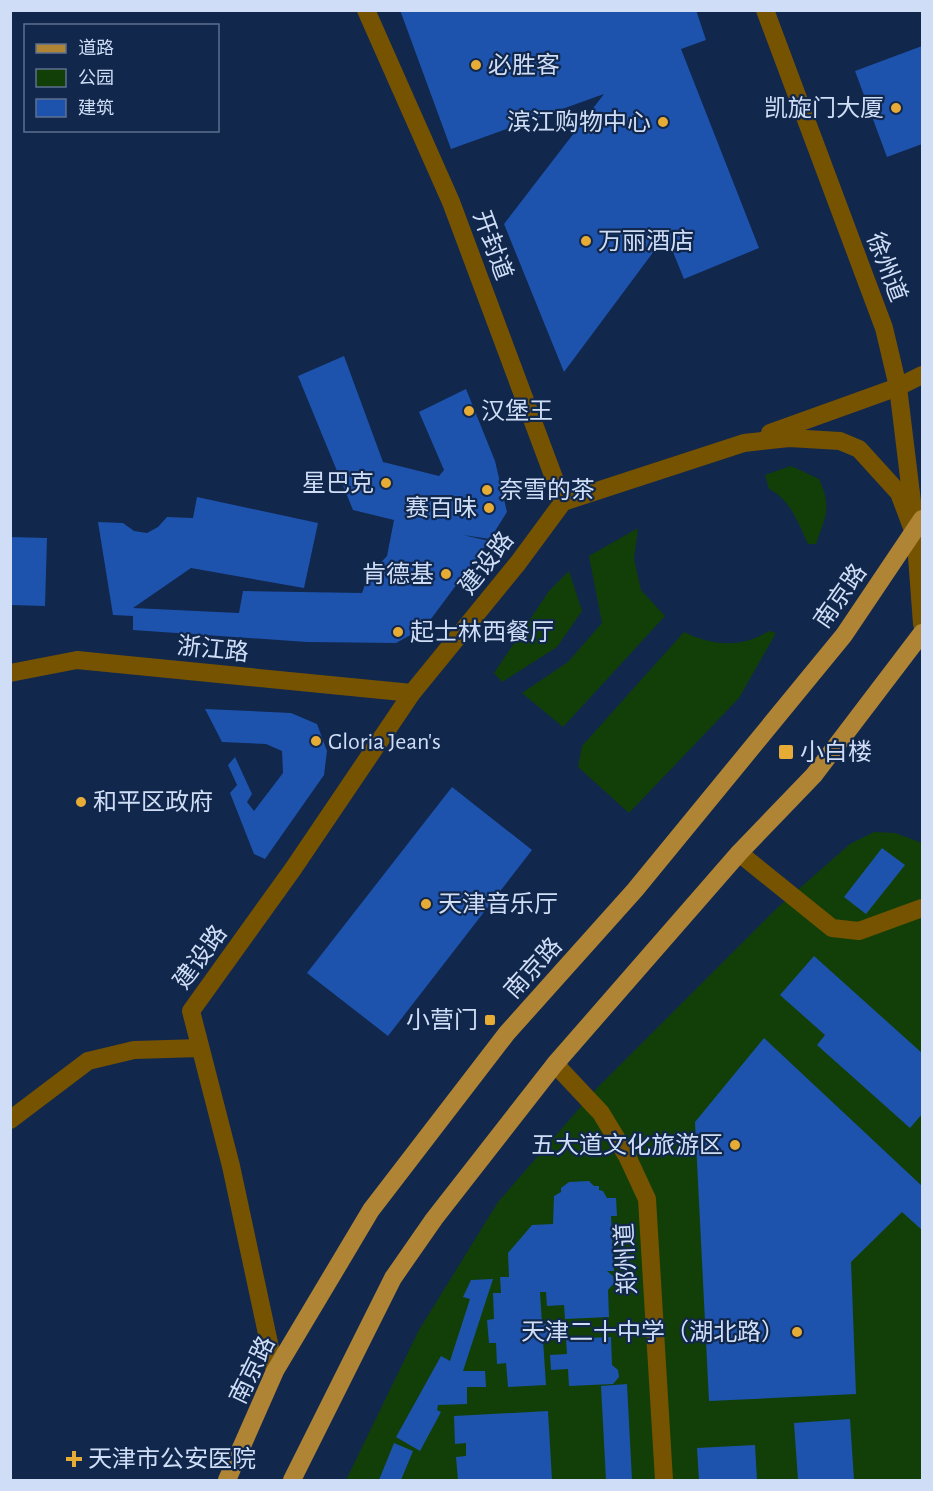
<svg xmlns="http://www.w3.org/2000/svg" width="933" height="1491" viewBox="0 0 933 1491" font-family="'Alegreya Sans','Noto Sans SC',sans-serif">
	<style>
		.green { fill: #123f07 }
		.building { fill: #1d53ad }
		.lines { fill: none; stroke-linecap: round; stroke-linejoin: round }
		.minor { stroke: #765301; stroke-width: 18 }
		.major { stroke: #af8434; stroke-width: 18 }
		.poi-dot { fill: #e7ac36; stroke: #11274c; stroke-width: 2 }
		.labels { text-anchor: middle; stroke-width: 4.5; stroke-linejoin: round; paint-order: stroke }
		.poi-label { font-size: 24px; fill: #cfdef6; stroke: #11274c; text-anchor: start }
		.street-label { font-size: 24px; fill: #cfdef6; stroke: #11274c }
	</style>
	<rect width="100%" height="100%" fill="#11274c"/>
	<!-- green -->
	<g class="green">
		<path d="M791,466L819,479C832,507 826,516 816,544H808C799,524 790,499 769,489L765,475Z"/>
		<polygon points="638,528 634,559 641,590 665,616 563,727 522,693 568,662 602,623 589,556"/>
		<polygon points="569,571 582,611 557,647 502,682 494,673 549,591"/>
		<path d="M769,631L776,633L739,698L629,813L578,767L582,746L684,632C713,646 742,648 769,631Z"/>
		<polygon points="874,832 895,833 922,843 922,1480 346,1480 419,1330 498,1202 597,1088 776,909 850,844"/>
	</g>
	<!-- building -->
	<g class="building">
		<polygon points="400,10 696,10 706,40 681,49 759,248 684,279 666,235 564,372 504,224 604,94 451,149"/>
		<polygon points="922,46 922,144 887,157 855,71"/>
		<polygon points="344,356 383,462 439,476 444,470 419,412 466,389 495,461 507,512 490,539 463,535 489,541 425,627 396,643 307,642 133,630 133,616 113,615 98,522 123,523 134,531 147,533 158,527 167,517 193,518 197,497 318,523 304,588 191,568 133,608 239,613 243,591 362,593 368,576 387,556 394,520 353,510 298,376"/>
		<polygon points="10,537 47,538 45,606 10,605"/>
		<polygon points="205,709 291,713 317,724 327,751 324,775 265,859 254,854 230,793 237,785 228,765 235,757 252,794 247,802 254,811 283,773 282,751 266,744 222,742"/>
		<polygon points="452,787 532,850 388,1036 307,973"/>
		<polygon points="882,848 905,865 866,914 844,897"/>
		<polygon points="814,956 922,1053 922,1114 910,1128 817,1045 825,1035 780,995"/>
		<polygon points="764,1038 922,1186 922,1230 902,1212 851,1262 856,1394 709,1401 695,1122"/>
		<polygon points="589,1181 594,1186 599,1186 599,1190 603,1191 607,1198 616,1198 617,1216 611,1216 614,1271 607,1271 613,1276 614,1283 608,1290 609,1317 565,1319 564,1305 547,1306 546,1292 540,1292 542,1324 555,1323 556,1339 543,1340 546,1385 508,1387 506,1363 497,1364 496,1343 489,1343 487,1320 494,1319 493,1293 501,1293 500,1277 509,1277 508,1253 532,1225 553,1224 554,1196 561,1192 561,1188 569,1182"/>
		<polygon points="493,1279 463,1371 485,1371 486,1387 467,1387 467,1404 438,1405 437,1410 441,1412 420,1451 396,1437 441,1356 450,1361 470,1299 463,1297 471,1280"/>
		<polygon points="611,1337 612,1365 618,1370 619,1377 613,1384 569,1386 568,1369 551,1370 550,1355 567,1354 566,1339"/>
		<polygon points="627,1384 632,1480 606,1480 601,1386"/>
		<polygon points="548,1411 552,1480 458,1480 456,1457 466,1456 466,1443 455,1444 454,1416"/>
		<polygon points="850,1419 854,1480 798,1480 794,1423"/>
		<polygon points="394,1443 413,1451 401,1480 379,1480"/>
		<polygon points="755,1445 757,1480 699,1480 697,1448"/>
	</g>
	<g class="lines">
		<!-- minor -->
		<g class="minor">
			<polyline points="366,10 451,202 563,502"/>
			<polyline points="765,10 884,328 898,387 913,510"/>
			<polyline points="770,433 898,387 922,375"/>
			<polyline points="916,543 922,624"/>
			<polyline points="10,673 77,660 412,693"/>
			<polyline points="739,853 832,928 859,931 922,908"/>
			<polyline points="555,1064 601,1113 627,1156 647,1199 664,1480"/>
			<polyline points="10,1120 88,1061 134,1050 200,1048"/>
			<polyline points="275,1371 231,1166 191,1011 293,869 412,693 518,563 563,502 744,443 789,438 840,441 859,449 899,493 922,554"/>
		</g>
		<!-- major -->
		<g class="major">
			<polyline points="227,1480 275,1371 371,1210 507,1033 635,890 844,635 922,519"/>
			<polyline points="292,1480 393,1278 434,1219 555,1064 739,853 814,775 922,633"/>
		</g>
	</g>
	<!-- markers -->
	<g class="poi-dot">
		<circle cx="476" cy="65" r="6"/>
		<circle cx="896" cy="108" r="6"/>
		<circle cx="663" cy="122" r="6"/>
		<circle cx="586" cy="241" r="6"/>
		<circle cx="469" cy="411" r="6"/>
		<circle cx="386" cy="483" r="6"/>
		<circle cx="487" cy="490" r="6"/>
		<circle cx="489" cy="508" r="6"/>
		<circle cx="446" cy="574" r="6"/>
		<circle cx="398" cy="632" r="6"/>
		<circle cx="316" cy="741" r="6"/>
		<rect x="778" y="744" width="16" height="16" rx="3"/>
		<circle cx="81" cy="802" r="6"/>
		<circle cx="426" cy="904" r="6"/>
		<rect x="484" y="1014" width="12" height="12" rx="3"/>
		<circle cx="735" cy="1145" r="6"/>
		<circle cx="797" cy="1332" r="6"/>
		<path d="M71 1450h6v6h6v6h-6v6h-6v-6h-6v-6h6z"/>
	</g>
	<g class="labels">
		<!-- poi labels -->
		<g class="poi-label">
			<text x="488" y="73">必胜客</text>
			<text x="884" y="116" text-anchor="end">凯旋门大厦</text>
			<text x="651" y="130" text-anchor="end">滨江购物中心</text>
			<text x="598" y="249">万丽酒店</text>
			<text x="481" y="419">汉堡王</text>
			<text x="374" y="491" text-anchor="end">星巴克</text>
			<text x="499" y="498">奈雪的茶</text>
			<text x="477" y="516" text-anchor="end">赛百味</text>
			<text x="434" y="582" text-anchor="end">肯德基</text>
			<text x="410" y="640">起士林西餐厅</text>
			<text x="328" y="749">Gloria Jean's</text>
			<text x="800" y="760">小白楼</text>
			<text x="93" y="810">和平区政府</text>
			<text x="438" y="912">天津音乐厅</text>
			<text x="478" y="1028" text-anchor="end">小营门</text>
			<text x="723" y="1153" text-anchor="end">五大道文化旅游区</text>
			<text x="785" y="1340" text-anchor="end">天津二十中学（湖北路）</text>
			<text x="88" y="1467">天津市公安医院</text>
		</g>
		<!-- street labels -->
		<g class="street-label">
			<text transform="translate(493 245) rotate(70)" y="8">开封道</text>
			<text transform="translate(887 267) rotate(69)" y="8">徐州道</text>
			<text transform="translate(486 563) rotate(-52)" y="8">建设路</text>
			<text transform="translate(840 596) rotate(-55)" y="8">南京路</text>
			<text transform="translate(213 649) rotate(6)" y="8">浙江路</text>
			<text transform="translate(200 957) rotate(-54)" y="8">建设路</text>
			<text transform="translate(533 968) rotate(-48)" y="8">南京路</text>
			<text transform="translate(626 1259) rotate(-93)" y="8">郑州道</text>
			<text transform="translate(252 1370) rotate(-64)" y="8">南京路</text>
		</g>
	</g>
	<!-- border -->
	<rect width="933" height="1491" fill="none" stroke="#cfdef6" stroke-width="24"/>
	<!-- legend -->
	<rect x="24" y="24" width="195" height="108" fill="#11274c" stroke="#5d7090" stroke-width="1.5"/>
	<rect x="36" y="44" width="30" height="9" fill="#af8434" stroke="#5d7090" stroke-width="1.5"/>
	<text x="78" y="54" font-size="18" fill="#cfdef6">道路</text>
	<rect x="36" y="69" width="30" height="18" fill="#123f07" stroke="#5d7090" stroke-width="1.5"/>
	<text x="78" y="84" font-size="18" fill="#cfdef6">公园</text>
	<rect x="36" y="99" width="30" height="18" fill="#1d53ad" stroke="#5d7090" stroke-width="1.5"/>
	<text x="78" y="114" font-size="18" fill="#cfdef6">建筑</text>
</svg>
